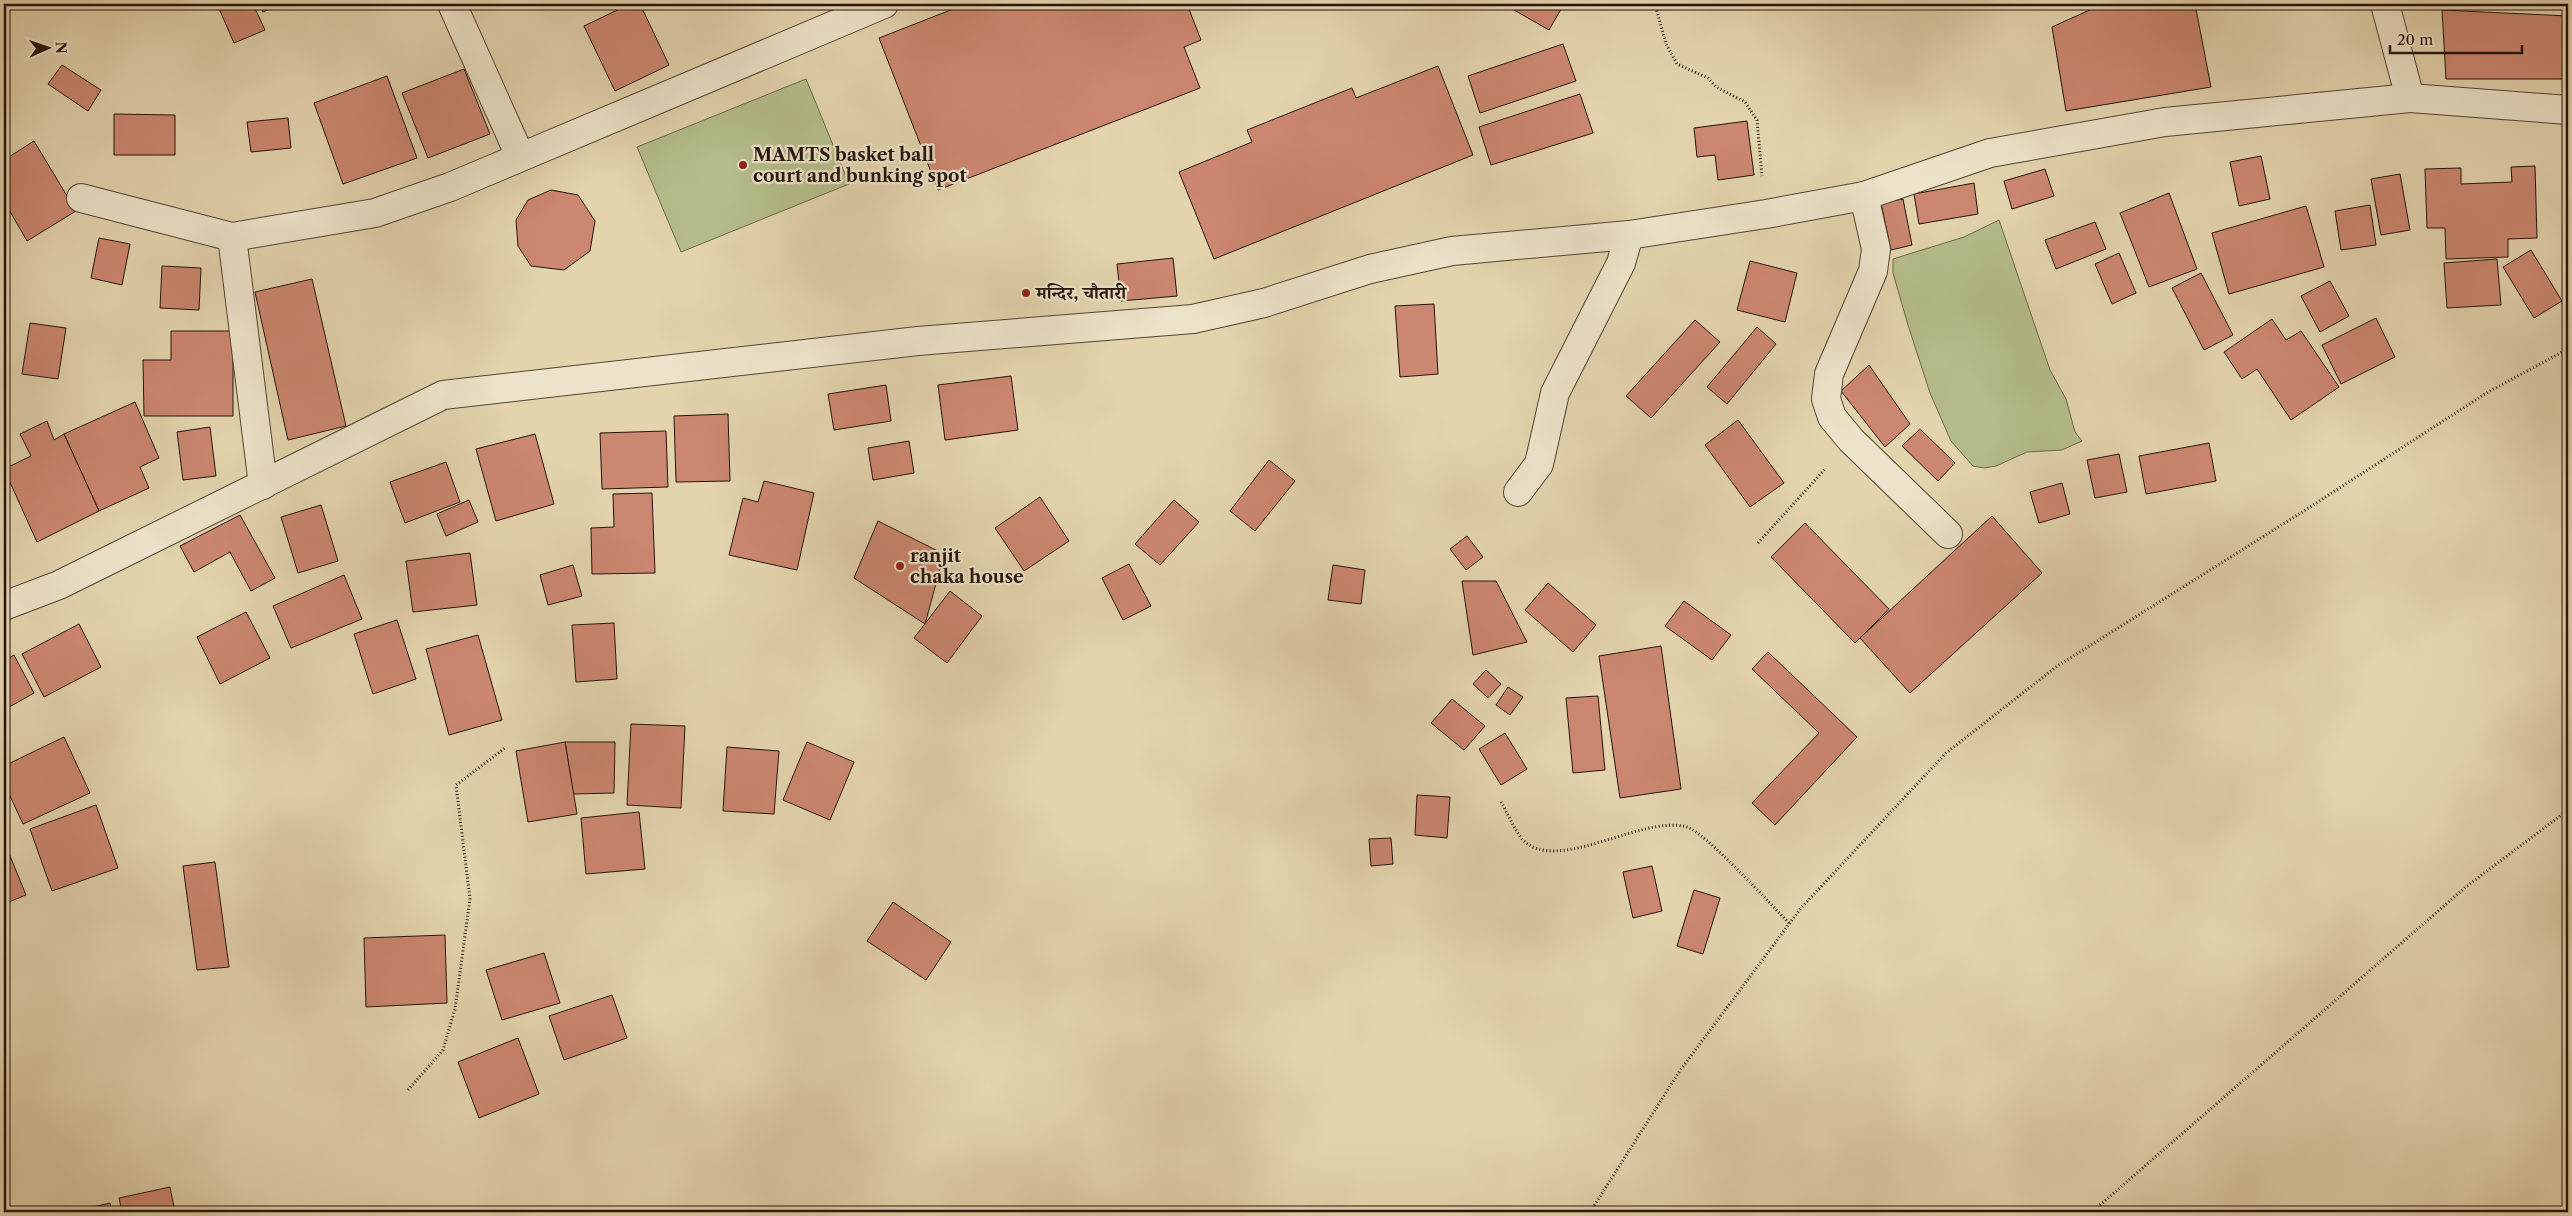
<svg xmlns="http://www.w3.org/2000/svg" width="2572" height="1216" viewBox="0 0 2572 1216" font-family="'Libre Caslon Text','Noto Serif Devanagari',serif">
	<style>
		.green { fill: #b4bd8a; stroke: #6c684b }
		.building { fill: #cc8770; stroke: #25130c }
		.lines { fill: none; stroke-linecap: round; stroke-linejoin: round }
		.minor-casing { stroke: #544334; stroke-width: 30 }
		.path { stroke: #25130c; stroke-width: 3; stroke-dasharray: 1 2.5; stroke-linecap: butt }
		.minor { stroke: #ede3ca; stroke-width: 28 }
		.poi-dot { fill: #8f2418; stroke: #ede3ca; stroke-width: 2 }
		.labels { text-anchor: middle; stroke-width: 4.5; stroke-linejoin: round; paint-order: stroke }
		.poi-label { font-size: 18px; font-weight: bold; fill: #25130c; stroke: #ede3ca; text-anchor: start }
	</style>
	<rect width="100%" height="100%" fill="#e3d4ae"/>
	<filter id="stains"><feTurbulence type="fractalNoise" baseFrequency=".004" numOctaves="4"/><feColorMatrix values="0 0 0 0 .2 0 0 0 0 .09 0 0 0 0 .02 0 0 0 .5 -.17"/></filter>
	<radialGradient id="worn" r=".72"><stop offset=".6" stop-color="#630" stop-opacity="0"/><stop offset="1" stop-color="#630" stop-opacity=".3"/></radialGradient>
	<!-- green -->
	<g class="green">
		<polygon points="806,79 849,184 681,252 637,147"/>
		<polygon points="1999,220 2050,370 2066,399 2075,432 2082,441 2062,450 2027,452 1996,466 1984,468 1973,466 1951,441 1930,393 1908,325 1893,273 1893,259 1964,237"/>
	</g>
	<!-- building -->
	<g class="building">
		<polygon points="217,4 253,4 265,30 234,43"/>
		<polygon points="259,4 281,4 263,12"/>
		<polygon points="630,4 640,4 669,65 615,91 584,26"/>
		<polygon points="966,4 1187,4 1201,40 1184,47 1200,88 938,190 879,38"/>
		<polygon points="1518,4 1564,4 1549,30 1514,10"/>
		<polygon points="2103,4 2195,4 2211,87 2066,111 2052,27"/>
		<polygon points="2442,10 2568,16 2568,79 2446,79"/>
		<polygon points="1563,44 1576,81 1480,113 1468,76"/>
		<polygon points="62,65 101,90 88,111 48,84"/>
		<polygon points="1438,66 1473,155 1214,259 1179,172 1252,142 1247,130 1352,88 1356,98"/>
		<polygon points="464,69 490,134 428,158 402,93"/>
		<polygon points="387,76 417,158 343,184 314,103"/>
		<polygon points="1580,94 1593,133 1491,165 1479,127"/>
		<polygon points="114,114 175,115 175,155 114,155"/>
		<polygon points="288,118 291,148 251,152 247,122"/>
		<polygon points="1747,121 1754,175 1718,180 1715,155 1697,157 1694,128"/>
		<polygon points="34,141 76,211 27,241 4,201 4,160"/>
		<polygon points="2261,156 2270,199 2239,206 2230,162"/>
		<polygon points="2535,166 2537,238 2508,239 2508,257 2446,259 2445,228 2427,228 2425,169 2461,168 2461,184 2512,182 2511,167"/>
		<polygon points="2045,169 2054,196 2012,209 2004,181"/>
		<polygon points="2400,174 2410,230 2381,235 2371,179"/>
		<polygon points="1974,183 1978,214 1919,224 1914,194"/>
		<polygon points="551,190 578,195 595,221 590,251 564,270 531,266 518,246 516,220 528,200"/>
		<polygon points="2169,193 2197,269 2149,287 2120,213"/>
		<polygon points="1903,199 1912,245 1891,250 1881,203"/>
		<polygon points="2370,205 2376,245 2341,250 2335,211"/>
		<polygon points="2306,206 2324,267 2229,294 2212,233"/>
		<polygon points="2095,222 2106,249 2056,269 2045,240"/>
		<polygon points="99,238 130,244 122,285 91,278"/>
		<polygon points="2531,250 2562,301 2534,318 2503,267"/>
		<polygon points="2119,253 2136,293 2112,304 2095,264"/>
		<polygon points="1173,258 1177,296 1121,301 1117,264"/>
		<polygon points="2497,259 2501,305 2447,308 2444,263"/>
		<polygon points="1750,261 1797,273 1785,322 1737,310"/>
		<polygon points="162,266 201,268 199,310 160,308"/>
		<polygon points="2201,273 2233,335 2204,350 2172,288"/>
		<polygon points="312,279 346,426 288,440 255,292"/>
		<polygon points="2330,281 2349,316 2320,332 2301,296"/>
		<polygon points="1434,304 1438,374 1400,377 1395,306"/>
		<polygon points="2376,318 2395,357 2341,384 2322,345"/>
		<polygon points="2272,319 2286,340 2301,331 2339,387 2291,420 2257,369 2242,379 2224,352"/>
		<polygon points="1695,320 1720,342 1651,418 1626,396"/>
		<polygon points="30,323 66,328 58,379 22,374"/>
		<polygon points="1757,327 1776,344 1727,404 1707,387"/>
		<polygon points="171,331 233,331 233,416 144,416 143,360 171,360"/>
		<polygon points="1869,365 1910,424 1885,447 1841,391"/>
		<polygon points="1011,376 1018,430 945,440 938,385"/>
		<polygon points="886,385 891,421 834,430 828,394"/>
		<polygon points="135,402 159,458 140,467 149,488 99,511 64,434"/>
		<polygon points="728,414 730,481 676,482 674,416"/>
		<polygon points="1738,420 1784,483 1750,507 1705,445"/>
		<polygon points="47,421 54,440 64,434 99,511 37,542 4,469 31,456 20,434"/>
		<polygon points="210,427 216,476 183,480 177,432"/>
		<polygon points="1920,429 1955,463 1938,481 1902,446"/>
		<polygon points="666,431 668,487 602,489 600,433"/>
		<polygon points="535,434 554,504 496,521 476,449"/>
		<polygon points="909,441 914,473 873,480 868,448"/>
		<polygon points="2209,443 2216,481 2146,494 2139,456"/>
		<polygon points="2119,454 2127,492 2095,498 2087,460"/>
		<polygon points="1269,460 1295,481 1255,531 1230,511"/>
		<polygon points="446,462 460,502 405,523 390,482"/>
		<polygon points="764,481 814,493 797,570 729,555 743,498 758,502"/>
		<polygon points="2062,483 2070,514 2039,523 2030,492"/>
		<polygon points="652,493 655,573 592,574 591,528 614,527 613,494"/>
		<polygon points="1040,497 1069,541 1024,571 995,528"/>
		<polygon points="469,500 478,522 446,536 437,514"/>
		<polygon points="1174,500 1199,522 1160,565 1135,544"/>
		<polygon points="321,505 338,561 298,573 281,517"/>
		<polygon points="240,515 275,578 251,591 230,552 194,572 180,546"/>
		<polygon points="1992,516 2042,573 1910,693 1860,638"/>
		<polygon points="878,521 944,554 925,624 854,578"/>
		<polygon points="1805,523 1889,609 1855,643 1771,557"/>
		<polygon points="1467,536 1483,557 1466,570 1450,549"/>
		<polygon points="470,553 477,605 413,612 406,561"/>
		<polygon points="1129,564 1151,606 1123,620 1102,578"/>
		<polygon points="573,565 582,596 548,605 540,575"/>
		<polygon points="1333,565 1365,570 1361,604 1328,600"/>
		<polygon points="344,575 362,619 291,648 273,606"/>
		<polygon points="1462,581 1496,581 1527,642 1473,655"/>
		<polygon points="1548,583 1596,625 1573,652 1525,610"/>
		<polygon points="950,591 982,616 947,663 914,638"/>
		<polygon points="1684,601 1731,635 1712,660 1665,626"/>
		<polygon points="246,612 270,658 220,684 197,637"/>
		<polygon points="397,620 416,679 373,694 354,634"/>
		<polygon points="614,623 617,679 576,682 572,625"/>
		<polygon points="79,624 101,667 44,697 22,654"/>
		<polygon points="478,635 502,720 449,735 426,649"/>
		<polygon points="1661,646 1681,789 1620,798 1599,656"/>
		<polygon points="1768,652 1857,737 1775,825 1752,803 1819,733 1752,669"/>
		<polygon points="14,655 34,693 4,710 4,661"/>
		<polygon points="1486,670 1501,684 1488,698 1473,684"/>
		<polygon points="1508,687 1523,697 1510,715 1496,705"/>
		<polygon points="1598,696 1605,770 1573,773 1566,698"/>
		<polygon points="1452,699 1485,726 1464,750 1431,723"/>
		<polygon points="631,724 685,726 681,808 627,805"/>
		<polygon points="1505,733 1527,769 1501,785 1479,749"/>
		<polygon points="64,737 90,793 23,824 4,783 4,766"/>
		<polygon points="565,742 615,742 614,793 573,794"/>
		<polygon points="565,742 577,814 528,822 516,751"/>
		<polygon points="807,742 854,762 830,820 783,800"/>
		<polygon points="727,747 779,751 774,814 723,811"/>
		<polygon points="1417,795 1450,797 1447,838 1415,835"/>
		<polygon points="96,805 118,868 52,891 30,829"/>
		<polygon points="639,812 645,869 586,874 581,818"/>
		<polygon points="1391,838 1393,864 1371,866 1369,839"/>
		<polygon points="4,841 26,895 4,904"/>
		<polygon points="215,862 229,967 197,970 183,866"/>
		<polygon points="1652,866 1662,911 1633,918 1623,872"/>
		<polygon points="1694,890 1720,898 1703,954 1677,946"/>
		<polygon points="893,902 951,942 926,980 867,941"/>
		<polygon points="445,935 447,1003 366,1007 364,938"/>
		<polygon points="544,953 560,1003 502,1020 486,970"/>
		<polygon points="612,995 627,1038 564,1060 549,1016"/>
		<polygon points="518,1038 539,1094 479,1118 458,1062"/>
		<polygon points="170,1187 175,1212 122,1212 119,1198"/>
		<polygon points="110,1203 112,1212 79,1212 79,1210"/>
	</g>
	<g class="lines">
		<!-- minor casing -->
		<g class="minor-casing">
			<g id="minor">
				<polyline points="452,4 520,156"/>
				<polyline points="2385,4 2410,98"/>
				<polyline points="1864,196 1876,249 1873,271 1829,374 1826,399 1832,417 1851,440 1948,534"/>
				<polyline points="81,198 232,237"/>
				<polyline points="263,485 232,237 375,213 450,187 884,4"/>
				<polyline points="1518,492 1539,464 1555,393 1621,263 1629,235"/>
				<polyline points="4,606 59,585 443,395 918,341 1193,319 1264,303 1370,269 1452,251 1629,235 1766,214 1864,196 1990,153 2165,122 2410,98 2568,110"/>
			</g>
		</g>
		<!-- path -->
		<g class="path">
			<polyline points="1655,4 1666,44 1677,64 1708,78 1716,87 1745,102 1757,120 1762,176"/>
			<polyline points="1758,543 1826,468"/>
			<path d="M1501,802C1508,814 1514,829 1522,839C1556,876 1642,814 1687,827C1705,832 1772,906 1789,923"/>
			<polyline points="408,1090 443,1050 455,1009 470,899 456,785 505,748"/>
			<polyline points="1592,1212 1594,1206 1679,1072 1801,908 1946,753 2056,667 2307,509 2488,392 2568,349"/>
			<polyline points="2092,1212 2467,886 2568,810"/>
		</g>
		<!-- minor -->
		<use href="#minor" class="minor"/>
	</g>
	<!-- markers -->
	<g class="poi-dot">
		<circle cx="743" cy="165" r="5"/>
		<circle cx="1026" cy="293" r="5"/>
		<circle cx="900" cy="566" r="5"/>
	</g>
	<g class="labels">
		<!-- poi labels -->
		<g class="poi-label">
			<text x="753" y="161">MAMTS basket ball<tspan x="753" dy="21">court and bunking spot</tspan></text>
			<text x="1036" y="299">मन्दिर, चौतारी</text>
			<text x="910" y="562">ranjit<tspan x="910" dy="21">chaka house</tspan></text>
		</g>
	</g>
	<!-- margin -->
	<rect width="2572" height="1216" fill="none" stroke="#e3d4ae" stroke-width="20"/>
	<rect x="5" y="5" width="2562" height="1206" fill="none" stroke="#25130c" stroke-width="2.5"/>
	<rect x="10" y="10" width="2552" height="1196" fill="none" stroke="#25130c"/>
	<!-- north arrow -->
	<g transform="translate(48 48) rotate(88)" stroke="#ede3ca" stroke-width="4" paint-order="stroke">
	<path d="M0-4L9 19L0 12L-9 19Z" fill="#25130c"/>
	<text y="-8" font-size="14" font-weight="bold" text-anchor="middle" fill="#25130c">N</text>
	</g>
	<!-- scale -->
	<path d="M2390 45v8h132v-8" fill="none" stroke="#25130c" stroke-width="2.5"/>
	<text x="2397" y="45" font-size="15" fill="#25130c" stroke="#ede3ca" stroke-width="4" paint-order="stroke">20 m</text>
	<rect width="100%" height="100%" filter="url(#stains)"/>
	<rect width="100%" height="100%" fill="url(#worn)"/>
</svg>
